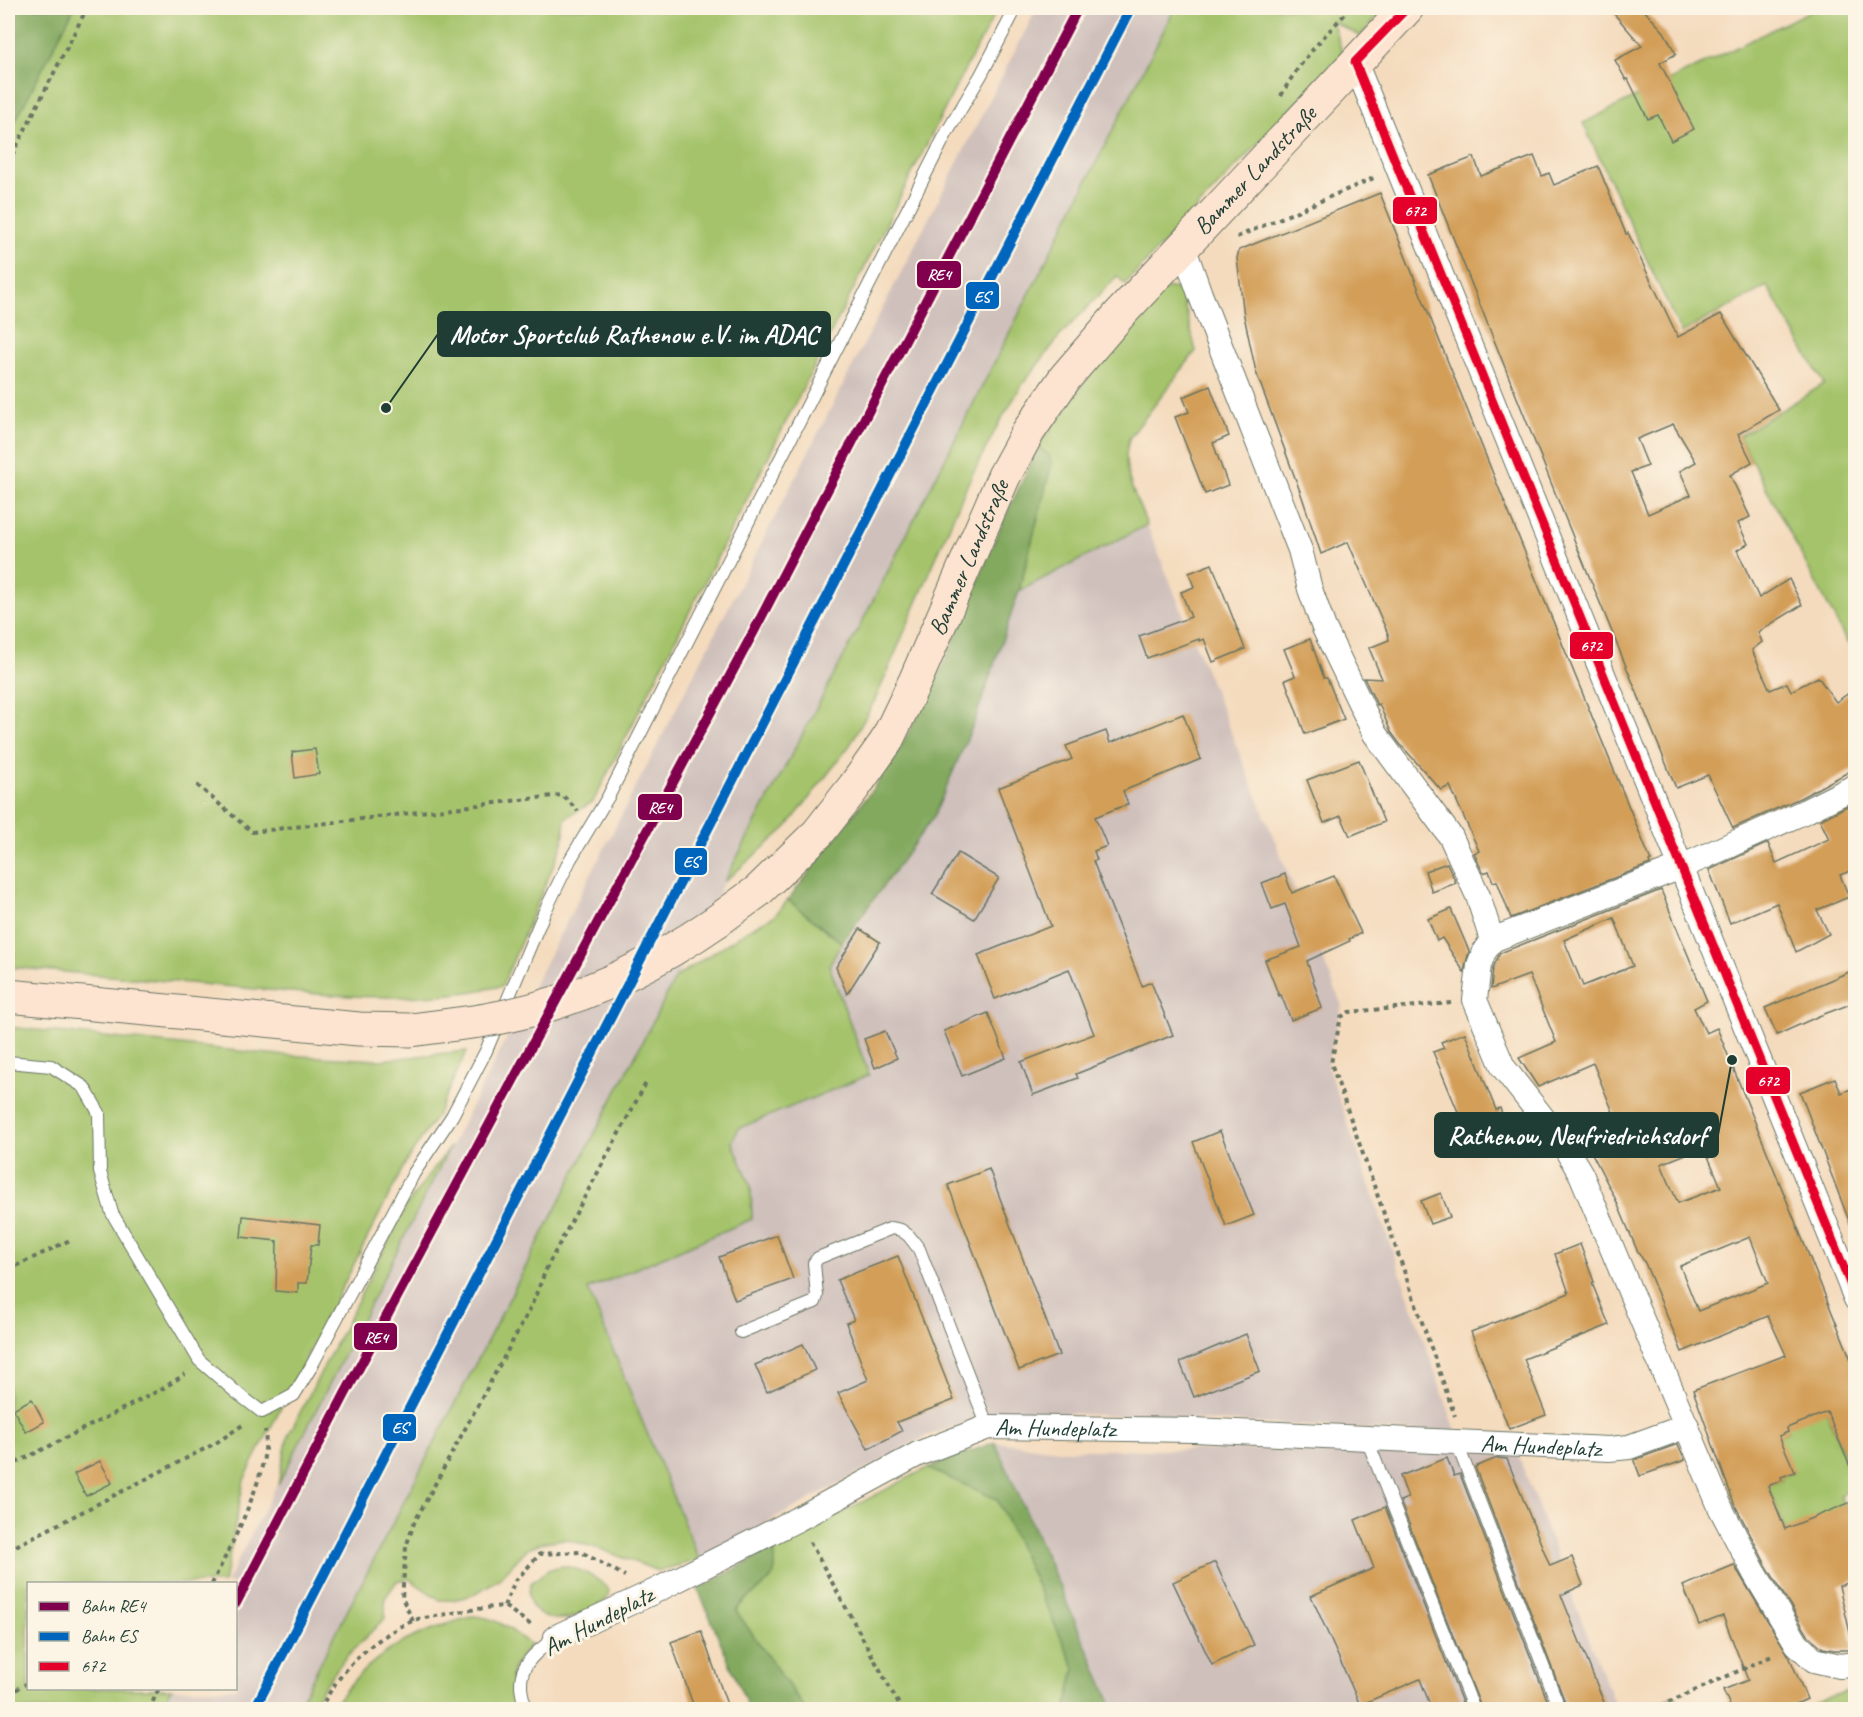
<svg xmlns="http://www.w3.org/2000/svg" width="1863" height="1717" viewBox="0 0 1863 1717" font-family="Caveat,sans-serif">
	<style>
		.industrial { fill: #cfc0bb }
		.green { fill: #a4c36b; stroke: #628050; stroke-width: 1.5 }
		.forest { fill: #83a95f; stroke: #51734a; stroke-width: 1.5 }
		.building { fill: #d39f59; fill-rule: evenodd }
		.lines { fill: none; stroke-linecap: round; stroke-linejoin: round }
		.service-casing { stroke: #6a7464; stroke-width: 14 }
		.minor-casing { stroke: #6a7464; stroke-width: 26 }
		.secondary-casing { stroke: #6a7464; stroke-width: 35 }
		.path { stroke: #6a7464; stroke-width: 4; stroke-dasharray: 4.5 4.5; stroke-linecap: butt }
		.service { stroke: #fff; stroke-width: 12 }
		.minor { stroke: #fff; stroke-width: 24 }
		.secondary { stroke: #fde4d0; stroke-width: 33 }
		.secondary-bridge-casing { stroke: #6a7464; stroke-width: 35; stroke-linecap: butt }
		.secondary-bridge { stroke: #fde4d0; stroke-width: 33 }
		.bus-1-casing { stroke: #fcf5e5; stroke-width: 14 }
		.bus-1 { stroke: #e4002b; stroke-width: 9 }
		.rail-1-casing { stroke: #fcf5e5; stroke-width: 15 }
		.rail-2-casing { stroke: #fcf5e5; stroke-width: 15 }
		.rail-1 { stroke: #80004d; stroke-width: 10 }
		.rail-2 { stroke: #0065bd; stroke-width: 10 }
		.labels { text-anchor: middle; stroke-width: 6; stroke-linejoin: round; paint-order: stroke }
		.street-label { font-size: 24px; fill: #1f3d34; stroke: #fcf5e5 }
		.leader { fill: none; stroke: #1f3d34; stroke-width: 2 }
		.callout-dot { fill: #1f3d34; stroke: #fcf5e5; stroke-width: 2 }
		.callout { fill: #1f3d34; stroke: #1f3d34; stroke-width: 2 }
		.callout-label { font-size: 26px; text-anchor: middle; font-weight: bold; fill: #fff }
		.line-badge { stroke: #fcf5e5; stroke-width: 2 }
		.badge-label { font-size: 16px; text-anchor: middle; font-weight: bold; fill: #fff }
	</style>
	<rect width="100%" height="100%" fill="#fcf5e5"/>
	<filter id="ink" filterUnits="userSpaceOnUse"><feTurbulence type="fractalNoise" baseFrequency=".0167" numOctaves="2"/><feDisplacementMap in="SourceGraphic" scale="12" xChannelSelector="R" yChannelSelector="G"/><feConvolveMatrix kernelMatrix="1 2 1 2 8 2 1 2 1" color-interpolation-filters="sRGB"/></filter>
	<filter id="wash" filterUnits="userSpaceOnUse"><feTurbulence type="fractalNoise" baseFrequency=".008" numOctaves="4" result="noise"/><feDisplacementMap in="SourceGraphic" scale="24" xChannelSelector="R" yChannelSelector="G"/><feGaussianBlur stdDeviation="1.35" result="paint"/><feColorMatrix in="noise" values="0 0 0 0 0 0 0 0 0 0 0 0 0 0 0 0 0 1.4 0 .05"/><feComposite in="paint" operator="in"/></filter>
	<g filter="url(#wash)">
		<rect width="100%" height="100%" fill="#f4dbbe"/>
		<!-- industrial -->
		<g class="industrial">
			<polygon points="1037,8 1175,8 860,626 724,882 676,977 296,1709 161,1710 172,1689 236,1688 236,1584 226,1583"/>
			<polygon points="1147,525 1342,1006 1327,1065 1457,1434 1007,1410 926,1436 699,1560 588,1289 752,1219 751,1186 732,1141 739,1128 869,1075 829,965 934,816 975,720 1019,591"/>
			<polygon points="995,1442 1059,1450 1463,1449 1518,1455 1616,1709 1114,1709"/>
		</g>
		<!-- green -->
		<g class="green">
			<path d="M74,8H998L963,73L593,802L565,818L563,843L502,986C415,1005 322,995 234,987C159,980 83,974 8,967V135Z"/>
			<polygon points="1175,8 1386,8 1360,36 1332,21 1343,54 1125,284 1117,276 1060,336 1022,385 999,423 968,483 876,698 850,745 786,828 724,882 860,626"/>
			<polygon points="1816,8 1855,8 1856,639 1848,644 1739,436 1824,384 1767,286 1681,333 1583,123"/>
			<path d="M1169,288H1174L1181,291L1196,351L1130,437C1118,467 1136,497 1147,525L1019,591L1052,463L1038,447C1060,414 1084,382 1109,350C1126,329 1144,299 1169,288Z"/>
			<polygon points="788,900 842,943 829,965 869,1075 739,1128 732,1141 751,1186 752,1219 588,1289 699,1560 658,1571 600,1549 565,1539 544,1542 528,1548 499,1579 473,1595 453,1600 440,1600 409,1579 397,1581 385,1598 385,1618 345,1658 321,1691 310,1709 296,1710 676,977 748,930 774,916"/>
			<polygon points="8,1027 279,1055 380,1060 467,1051 437,1115 406,1162 244,1480 224,1583 28,1584 28,1688 172,1689 161,1709 8,1710"/>
			<polygon points="450,1147 278,1485 288,1436 407,1205"/>
			<polygon points="1827,1412 1855,1483 1855,1488 1840,1495 1849,1518 1785,1529 1768,1486 1782,1480 1781,1477 1794,1472 1749,1448 1788,1432 1782,1417"/>
			<path d="M927,1468L997,1499L1075,1668L1066,1709H805L736,1611C744,1596 763,1591 772,1577C777,1569 775,1558 774,1548Z"/>
			<path d="M561,1566C576,1567 600,1577 609,1591L607,1599C599,1606 584,1614 574,1617C548,1624 522,1612 531,1583L548,1570Z"/>
			<path d="M474,1616C497,1617 512,1631 531,1645C508,1667 507,1681 519,1709H331C370,1653 409,1634 474,1616Z"/>
			<polygon points="1855,1690 1855,1709 1806,1709 1831,1696"/>
		</g>
		<!-- forest -->
		<g class="forest">
			<polygon points="8,8 74,8 8,135"/>
			<polygon points="1038,447 1048,454 1052,463 1019,591 975,720 934,816 842,943 788,900 888,769 918,715 942,668 1001,526"/>
			<polygon points="995,1442 1114,1709 1066,1709 1075,1668 997,1499 927,1468"/>
			<path d="M774,1548C775,1558 777,1569 772,1577C763,1591 744,1596 736,1611L805,1709H749L698,1589Z"/>
			<polygon points="1675,1696 1684,1709 1646,1709"/>
		</g>
		<g id="blocks">
			<!-- building -->
			<g class="building">
				<polygon points="1609,8 1642,8 1664,32 1676,54 1660,63 1694,129 1671,141 1658,115 1648,119 1628,79 1626,80 1615,60 1642,46"/>
				<path d="M1534,156L1542,176L1549,173L1554,185L1598,166L1626,234L1628,233L1678,337L1721,314L1779,410L1738,434L1752,462L1730,475L1750,517L1738,523L1748,544L1737,550L1759,598L1789,579L1802,605L1758,632L1762,642L1752,650L1770,690L1787,683L1791,691L1818,677L1836,702L1856,688V768L1800,798L1733,828L1708,775L1676,788L1564,515L1428,175L1474,157L1481,176ZM1673,424L1696,462L1680,471L1691,495L1648,514L1631,472L1648,466L1637,439Z"/>
				<polygon points="1380,193 1506,506 1651,861 1649,861 1650,864 1511,918 1497,881 1493,882 1489,871 1483,873 1474,853 1479,851 1450,786 1441,790 1400,744 1391,732 1379,704 1377,705 1364,678 1382,679 1369,648 1389,640 1388,634 1348,542 1321,554 1301,494 1256,372 1244,316 1237,258 1239,250"/>
				<polygon points="1210,386 1229,436 1213,443 1228,485 1205,494 1175,417 1189,412 1183,397"/>
				<polygon points="1212,564 1245,649 1213,662 1204,639 1199,641 1199,639 1147,658 1139,636 1191,617 1181,592 1194,587 1189,573"/>
				<polygon points="1310,639 1320,667 1324,678 1327,678 1344,719 1305,734 1285,680 1295,676 1284,649"/>
				<polygon points="1183,714 1201,759 1123,791 1128,804 1095,817 1107,846 1094,851 1097,860 1093,861 1142,986 1151,982 1173,1035 1076,1074 1078,1078 1033,1095 1021,1062 1094,1034 1069,969 995,999 978,955 1051,926 998,788 1072,759 1066,746 1106,731 1110,743"/>
				<polygon points="315,749 319,774 295,778 292,752"/>
				<polygon points="1359,760 1384,822 1350,836 1341,816 1324,823 1307,780"/>
				<polygon points="1853,803 1856,808 1856,869 1840,875 1849,897 1817,910 1829,934 1796,952 1777,903 1730,923 1709,870 1768,843 1776,863 1829,839 1820,820"/>
				<polygon points="958,853 999,878 974,919 932,894"/>
				<polygon points="1447,863 1456,883 1432,892 1425,871"/>
				<polygon points="1285,874 1292,893 1334,876 1361,933 1349,939 1350,941 1307,961 1322,1008 1291,1020 1281,995 1279,996 1265,960 1301,947 1285,904 1272,909 1262,883"/>
				<path d="M1661,890L1707,1001L1694,1008L1706,1033L1717,1028L1856,1372V1481L1827,1412L1787,1428L1788,1432L1779,1436L1795,1472L1781,1477L1782,1480L1768,1486L1785,1529L1856,1500V1580L1839,1586L1854,1650H1834L1823,1648L1808,1635L1766,1565L1734,1503L1693,1390L1786,1355L1768,1316L1682,1352L1645,1263L1637,1250L1615,1198L1581,1132L1615,1117L1593,1063L1538,1087L1519,1058L1556,1042L1529,975L1491,989L1493,968L1500,953ZM1614,918L1633,966L1583,986L1564,940ZM1704,1147L1721,1187L1678,1203L1661,1164ZM1750,1237L1768,1283L1698,1311L1680,1266Z"/>
				<polygon points="1451,909 1469,951 1464,972 1442,938 1437,941 1428,919"/>
				<polygon points="860,929 880,942 847,994 836,967"/>
				<polygon points="1856,969 1856,1002 1819,1016 1777,1035 1765,1008"/>
				<polygon points="988,1013 1006,1058 962,1076 944,1031"/>
				<polygon points="885,1031 897,1058 875,1068 864,1039"/>
				<polygon points="1465,1033 1496,1110 1500,1108 1510,1136 1474,1150 1433,1052 1444,1048 1441,1042"/>
				<polygon points="1835,1078 1841,1093 1856,1087 1854,1234 1800,1092"/>
				<polygon points="1220,1131 1254,1215 1226,1226 1193,1142"/>
				<polygon points="989,1169 1059,1355 1019,1370 948,1185"/>
				<polygon points="1441,1193 1450,1217 1430,1224 1421,1201"/>
				<polygon points="243,1216 320,1225 318,1245 311,1245 307,1283 298,1283 298,1293 276,1291 277,1241 241,1237"/>
				<polygon points="777,1235 793,1279 735,1300 719,1257"/>
				<polygon points="1580,1244 1594,1282 1592,1283 1609,1325 1524,1359 1546,1415 1509,1429 1471,1332 1569,1293 1555,1254"/>
				<polygon points="898,1256 954,1400 897,1422 902,1431 868,1449 838,1393 868,1380 846,1323 854,1320 837,1280"/>
				<polygon points="1246,1334 1260,1371 1194,1397 1180,1362"/>
				<polygon points="803,1344 815,1370 767,1392 755,1365"/>
				<polygon points="32,1399 44,1422 26,1432 13,1409"/>
				<polygon points="1678,1444 1685,1460 1640,1476 1634,1460"/>
				<polygon points="1447,1458 1454,1476 1460,1474 1551,1710 1482,1710 1400,1501 1408,1498 1400,1476"/>
				<polygon points="1497,1458 1507,1459 1550,1566 1572,1557 1583,1585 1561,1595 1607,1710 1568,1710 1475,1467"/>
				<polygon points="100,1461 112,1483 86,1496 74,1474"/>
				<polygon points="1385,1507 1465,1710 1432,1710 1420,1679 1360,1705 1311,1596 1374,1568 1355,1520"/>
				<polygon points="1215,1562 1254,1645 1212,1665 1173,1582"/>
				<polygon points="1734,1565 1789,1656 1807,1699 1783,1710 1732,1710 1723,1690 1748,1680 1723,1616 1699,1625 1683,1586"/>
				<polygon points="701,1631 729,1710 695,1710 671,1642"/>
			</g>
		</g>
	</g>
	<g filter="url(#ink)">
		<use href="#blocks" fill-opacity="0" stroke="#6a7464" stroke-width="1.5"/>
		<g class="lines">
			<!-- service casing -->
			<g class="service-casing">
				<g id="service">
					<polyline points="8,1062 51,1066 84,1087 99,1113 100,1172 112,1213 199,1360 237,1393 262,1412 294,1395 311,1367 414,1173 452,1116 486,1051 544,913 570,860 608,797 946,134 981,75 1016,8"/>
					<polyline points="741,1332 815,1302 817,1296 814,1263 818,1258 892,1228 901,1230 909,1236 919,1249 988,1427"/>
					<polyline points="1366,1437 1474,1710"/>
					<polyline points="1456,1441 1560,1710"/>
					<path d="M527,1710C511,1672 528,1658 556,1637"/>
				</g>
			</g>
			<!-- minor casing -->
			<g class="minor-casing">
				<g id="minor">
					<polyline points="1355,62 1856,1299"/>
					<polyline points="1183,246 1200,294 1300,550 1310,589 1324,628 1375,734 1451,837 1478,896 1492,940 1484,952 1479,965 1475,1000 1503,1067 1563,1144 1581,1174 1721,1509 1754,1572 1797,1644 1814,1660 1840,1666 1856,1664"/>
					<polyline points="1492,940 1681,867 1806,811 1856,786"/>
					<path id="s1" d="M556,1637L653,1592L798,1519L918,1454L988,1427L1194,1430L1609,1449L1629,1447L1687,1426"/>
				</g>
			</g>
			<!-- secondary casing -->
			<g class="secondary-casing">
				<g id="secondary">
					<path id="s2" d="M717,921L758,891L818,833L854,787L886,742L916,679L1004,476L1028,432L1065,378L1120,314L1407,8"/>
					<polyline points="8,996 359,1029 411,1030 480,1021"/>
				</g>
			</g>
			<!-- path -->
			<g class="path">
				<path d="M1281,96C1298,63 1325,35 1351,8"/>
				<polyline points="8,163 87,8"/>
				<polyline points="1237,237 1376,177"/>
				<polyline points="197,785 252,832 562,795 578,811"/>
				<polyline points="1451,1003 1349,1012 1341,1017 1331,1063 1455,1416"/>
				<polyline points="8,1270 70,1240"/>
				<polyline points="8,1467 162,1389 185,1374"/>
				<polyline points="810,1542 902,1710"/>
				<polyline points="8,1550 216,1443 244,1424"/>
				<path d="M212,1584C231,1544 271,1473 265,1430"/>
				<polyline points="504,1606 515,1581 540,1554 581,1552 625,1576"/>
				<polyline points="413,1621 402,1598 406,1547 414,1523 530,1309 548,1265 646,1083"/>
				<polyline points="8,1694 28,1683"/>
				<polyline points="149,1710 159,1688"/>
				<path d="M320,1710C338,1671 373,1638 412,1621C419,1618 427,1618 435,1616C458,1612 481,1608 504,1606L534,1627"/>
				<polyline points="1652,1710 1774,1655"/>
			</g>
			<!-- service -->
			<use href="#service" class="service"/>
			<!-- minor -->
			<use href="#minor" class="minor"/>
			<!-- secondary -->
			<use href="#secondary" class="secondary"/>
			<!-- secondary-bridge casing -->
			<g class="secondary-bridge-casing">
				<path id="secondary-bridge" d="M480,1021C567,1007 645,971 717,921"/>
			</g>
			<!-- secondary-bridge -->
			<use href="#secondary-bridge" class="secondary-bridge"/>
			<!-- bus-1 casing -->
			<g class="bus-1-casing">
				<polyline id="bus-1" points="1407,8 1355,62 1856,1298"/>
			</g>
			<!-- bus-1 -->
			<use href="#bus-1" class="bus-1"/>
			<!-- rail-1 casing -->
			<g class="rail-1-casing">
				<polyline id="rail-1" points="236,1603 345,1394 753,633 1078,8"/>
			</g>
			<!-- rail-2 casing -->
			<g class="rail-2-casing">
				<polyline id="rail-2" points="254,1710 1128,13"/>
			</g>
			<!-- rail-1 -->
			<use href="#rail-1" class="rail-1"/>
			<!-- rail-2 -->
			<use href="#rail-2" class="rail-2"/>
		</g>
	</g>
	<g class="labels">
		<!-- street labels -->
		<g class="street-label">
			<text dy="8" stroke="none"><textPath href="#s2" startOffset="936">Bammer Landstraße</textPath></text>
			<text dy="8" stroke="none"><textPath href="#s2" startOffset="450">Bammer Landstraße</textPath></text>
			<text dy="8" stroke="none"><textPath href="#s1" startOffset="548">Am Hundeplatz</textPath></text>
			<text dy="8" stroke="none"><textPath href="#s1" startOffset="1034">Am Hundeplatz</textPath></text>
			<text transform="translate(598 1621) rotate(-28)" y="8">Am Hundeplatz</text>
		</g>
	</g>
	<!-- callouts -->
	<path class="leader" d="M386 408L438 334M1732 1060L1718 1135"/>
	<g class="callout-dot">
		<circle cx="386" cy="408" r="6"/>
		<circle cx="1732" cy="1060" r="6"/>
	</g>
	<g class="callout">
		<rect x="438" y="312" width="392" height="44" rx="6"/>
		<rect x="1435" y="1113" width="283" height="44" rx="6"/>
	</g>
	<g class="callout-label">
		<text x="634" y="343">Motor Sportclub Rathenow e.V. im ADAC</text>
		<text x="1577" y="1144">Rathenow, Neufriedrichsdorf</text>
	</g>
	<g class="line-badge">
		<rect x="1392" y="196" width="46" height="29" rx="6" fill="#e4002b"/>
		<rect x="916" y="260" width="46" height="29" rx="6" fill="#80004d"/>
		<rect x="965" y="281" width="35" height="29" rx="6" fill="#0065bd"/>
		<rect x="1569" y="631" width="45" height="29" rx="6" fill="#e4002b"/>
		<rect x="637" y="793" width="46" height="28" rx="6" fill="#80004d"/>
		<rect x="674" y="847" width="34" height="29" rx="6" fill="#0065bd"/>
		<rect x="1745" y="1066" width="46" height="29" rx="6" fill="#e4002b"/>
		<rect x="353" y="1322" width="45" height="29" rx="6" fill="#80004d"/>
		<rect x="382" y="1413" width="35" height="29" rx="6" fill="#0065bd"/>
	</g>
	<g class="badge-label">
		<text x="1415" y="216">672</text>
		<text x="939" y="280">RE4</text>
		<text x="982" y="302">ES</text>
		<text x="1591" y="651">672</text>
		<text x="660" y="813">RE4</text>
		<text x="691" y="867">ES</text>
		<text x="1768" y="1086">672</text>
		<text x="376" y="1343">RE4</text>
		<text x="400" y="1433">ES</text>
	</g>
	<!-- margin -->
	<rect width="1863" height="1717" fill="none" stroke="#fcf5e5" stroke-width="30"/>
	<!-- legend -->
	<rect x="27" y="1582" width="210" height="108" fill="#fcf5e5" stroke="#a4ab9e" stroke-width="1.5"/>
	<rect x="39" y="1602" width="30" height="9" fill="#80004d" stroke="#a4ab9e" stroke-width="1.5"/>
	<text x="81" y="1612" font-size="18" fill="#1f3d34">Bahn RE4</text>
	<rect x="39" y="1632" width="30" height="9" fill="#0065bd" stroke="#a4ab9e" stroke-width="1.5"/>
	<text x="81" y="1642" font-size="18" fill="#1f3d34">Bahn ES</text>
	<rect x="39" y="1662" width="30" height="9" fill="#e4002b" stroke="#a4ab9e" stroke-width="1.5"/>
	<text x="81" y="1672" font-size="18" fill="#1f3d34">672</text>
</svg>
